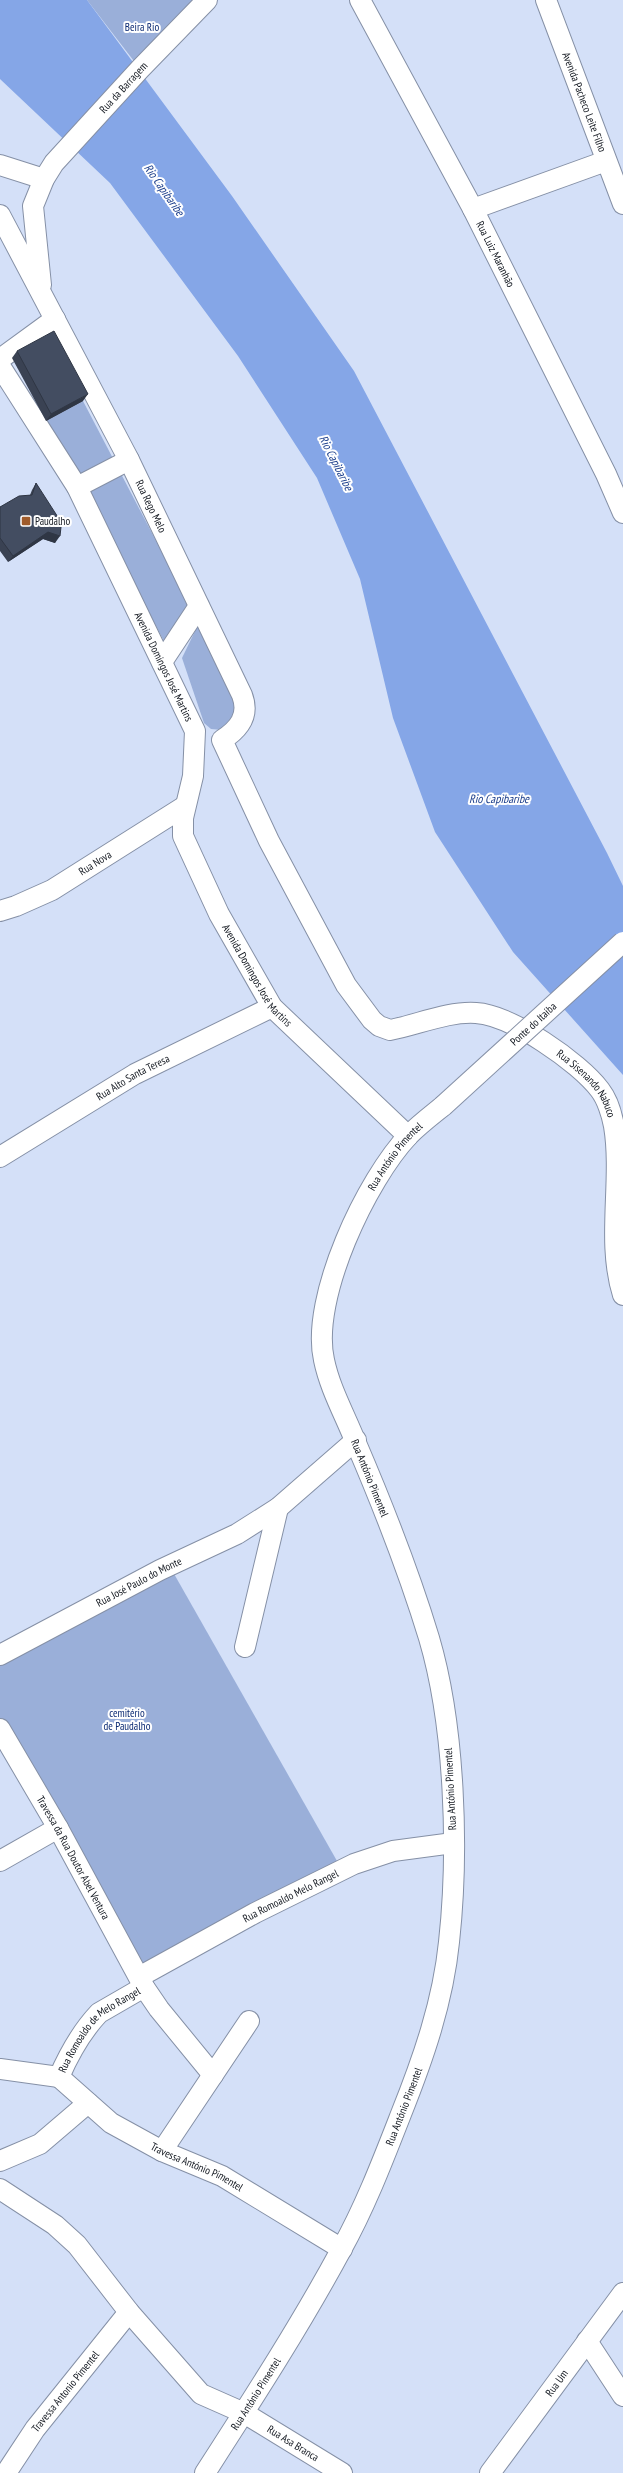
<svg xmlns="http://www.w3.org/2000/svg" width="623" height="2473" viewBox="0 0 623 2473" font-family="'PT Sans Narrow',sans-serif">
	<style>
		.green { fill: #9aafd9 }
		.water { fill: #85a6e7 }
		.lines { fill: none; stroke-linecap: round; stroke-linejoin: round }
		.minor-casing { stroke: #8590a6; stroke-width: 22 }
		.minor { stroke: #fff; stroke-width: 20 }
		.minor-bridge-casing { stroke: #8590a6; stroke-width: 22; stroke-linecap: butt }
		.minor-bridge { stroke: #fff; stroke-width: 20 }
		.wall { fill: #3a4253 }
		.shaded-wall { fill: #2f3644 }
		.building { fill: #434d61; stroke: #2f3644 }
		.poi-dot { fill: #9f5b2b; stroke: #fff; stroke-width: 1.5 }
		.labels { text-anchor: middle; stroke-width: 4; stroke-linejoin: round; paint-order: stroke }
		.park-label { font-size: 11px; fill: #0a2972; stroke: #fff }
		.street-label { font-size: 11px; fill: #131820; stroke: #fff }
		.poi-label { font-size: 11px; fill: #131820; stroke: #fff; text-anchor: start }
		.water-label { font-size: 12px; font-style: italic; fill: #20428e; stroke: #fff }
	</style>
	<rect width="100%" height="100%" fill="#d4e0f8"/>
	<!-- green -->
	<g class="green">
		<polygon points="87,0 208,0 140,69"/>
		<polygon points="83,401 189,604 165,643 46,421"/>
		<polygon points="197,627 205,630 243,699 237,713 222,730 211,729 204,723 182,658"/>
		<polygon points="169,1565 341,1868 143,1970 0,1725 0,1656"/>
	</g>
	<!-- water -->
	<polygon class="water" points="0,0 87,0 232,196 354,371 607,853 623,886 623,1075 513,952 435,832 393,718 360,579 317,478 238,356 110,183 0,79"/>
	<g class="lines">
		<!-- minor casing -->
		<g class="minor-casing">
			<g id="minor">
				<path id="s1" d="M360,0L473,209L606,474L623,513"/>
				<path id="s2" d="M546,0L623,204"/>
				<polyline points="0,165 44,179"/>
				<polyline points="473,209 606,161"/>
				<path id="s3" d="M0,215L129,460L242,695C250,716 238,730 222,740L269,841L346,985L372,1020L379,1026L390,1030C417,1025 448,1011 476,1013C511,1015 579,1062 600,1090C607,1099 612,1115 614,1126C623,1181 606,1241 623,1295"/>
				<path id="s4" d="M41,285L33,206L44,179L54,163L140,69L207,0"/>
				<polyline points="0,359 55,319"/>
				<path id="s5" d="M0,366L77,487L195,731L193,776L183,818V836L219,914L272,1007L408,1136"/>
				<polyline points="77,487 129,460"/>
				<polyline points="162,662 199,606"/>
				<path id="s6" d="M0,911L16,906L52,890L185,806"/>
				<path id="s7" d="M0,1157L135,1074L272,1007"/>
				<polyline points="245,1647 278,1508"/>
				<path id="s8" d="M0,1655L160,1570L237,1534L278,1508L356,1440"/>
				<path id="s9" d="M0,1729L58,1828L144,1987L159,2009L213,2075"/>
				<polyline points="0,1861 58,1828"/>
				<path id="s10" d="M139,1977L255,1913L354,1864L393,1851L453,1843"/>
				<polyline points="0,2069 59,2077"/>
				<path id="s11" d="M59,2077L111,2123L162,2151L222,2176L342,2249"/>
				<path id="s12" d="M59,2077C69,2054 81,2032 99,2013L144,1987"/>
				<polyline points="162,2151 249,2021"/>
				<polyline points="0,2161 40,2144 88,2103"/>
				<path id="s13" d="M0,2189L55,2225L77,2245L129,2312L201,2394L244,2413L342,2473"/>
				<polyline points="587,2341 623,2396"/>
				<path id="s14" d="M6,2473L35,2429L129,2312"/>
				<path id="s15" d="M205,2473C252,2400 300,2326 341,2250C365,2207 383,2160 401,2114C423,2059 443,2002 449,1942C459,1851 455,1726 429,1638C409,1572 383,1506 356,1443C345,1415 330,1389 324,1360C310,1298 367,1179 409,1135C420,1124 432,1115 443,1106"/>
				<path id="s16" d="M490,2473L623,2293"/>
			</g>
		</g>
		<!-- minor -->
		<use href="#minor" class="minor"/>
		<!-- minor-bridge casing -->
		<g class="minor-bridge-casing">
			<g id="minor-bridge">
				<path id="s17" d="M443,1106L623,942"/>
			</g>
		</g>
		<!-- minor-bridge -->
		<use href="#minor-bridge" class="minor-bridge"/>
	</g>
	<!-- wall -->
	<g class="wall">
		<polygon points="17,351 83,401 46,421 12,358"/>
		<polygon points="36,483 60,529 55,543 43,539 8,562 0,551 0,507 30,495 32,490"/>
	</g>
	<!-- shaded-wall -->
	<g class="shaded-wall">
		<polygon points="88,394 83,401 46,421 51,414"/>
		<polygon points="48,532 60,536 55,543 43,539 8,562 13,556"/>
	</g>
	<!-- building -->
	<g class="building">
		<polygon points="54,331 88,394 51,414 17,351"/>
		<polygon points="36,483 63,525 61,527 60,536 48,532 13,556 0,538 0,507 19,496 32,495"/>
	</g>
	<!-- markers -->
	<rect class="poi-dot" x="21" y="516" width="10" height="10" rx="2"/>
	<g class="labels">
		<!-- park labels -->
		<g class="park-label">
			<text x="142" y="31">Beira Rio</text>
			<text x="127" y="1717">cemitério<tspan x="127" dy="13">de Paudalho</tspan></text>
		</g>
		<!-- street labels -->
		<g class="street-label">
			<text dy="4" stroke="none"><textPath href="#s4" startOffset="230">Rua da Barragem</textPath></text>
			<text dy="4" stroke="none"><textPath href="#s2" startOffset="109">Avenida Pacheco Leite Filho</textPath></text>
			<text dy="4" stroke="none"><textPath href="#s1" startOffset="288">Rua Luiz Maranhão</textPath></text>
			<text dy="4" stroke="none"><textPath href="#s3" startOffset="328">Rua Rego Melo</textPath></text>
			<text dy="4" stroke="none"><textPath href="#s5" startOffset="343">Avenida Domingos José Martins</textPath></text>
			<text dy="4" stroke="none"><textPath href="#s6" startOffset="107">Rua Nova</textPath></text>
			<text dy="4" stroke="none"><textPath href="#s5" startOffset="679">Avenida Domingos José Martins</textPath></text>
			<text dy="4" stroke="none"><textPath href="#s17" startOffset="122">Ponte do Itaiba</textPath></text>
			<text dy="4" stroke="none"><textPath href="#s7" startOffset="155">Rua Alto Santa Teresa</textPath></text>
			<text dy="4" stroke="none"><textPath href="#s3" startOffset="1154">Rua Sisenando Nabuco</textPath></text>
			<text dy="4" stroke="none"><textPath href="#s15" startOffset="1414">Rua António Pimentel</textPath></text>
			<text transform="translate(370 1478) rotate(68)" y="4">Rua António Pimentel</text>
			<text dy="4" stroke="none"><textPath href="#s8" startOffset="157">Rua José Paulo do Monte</textPath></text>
			<text transform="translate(450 1789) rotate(-93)" y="4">Rua António Pimentel</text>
			<text dy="4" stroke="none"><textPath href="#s9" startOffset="148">Travessa da Rua Doutor Abel Ventura</textPath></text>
			<text dy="4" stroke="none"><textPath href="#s10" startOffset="172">Rua Romoaldo Melo Rangel</textPath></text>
			<text dy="4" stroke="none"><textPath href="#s12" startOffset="64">Rua Romoaldo de Melo Rangel</textPath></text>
			<text dy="4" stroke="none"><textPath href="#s15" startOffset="418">Rua António Pimentel</textPath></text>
			<text dy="4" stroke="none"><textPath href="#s11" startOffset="166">Travessa António Pimentel</textPath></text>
			<text dy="4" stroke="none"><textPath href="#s16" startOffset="112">Rua Um</textPath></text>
			<text dy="4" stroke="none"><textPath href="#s14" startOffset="101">Travessa Antonio Pimentel</textPath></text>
			<text dy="4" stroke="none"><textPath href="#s15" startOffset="94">Rua António Pimentel</textPath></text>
			<text dy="4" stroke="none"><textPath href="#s13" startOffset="394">Rua Asa Branca</textPath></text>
		</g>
		<!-- poi labels -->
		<g class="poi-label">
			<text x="35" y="525">Paudalho</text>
		</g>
		<!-- water labels -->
		<g class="water-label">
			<text transform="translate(164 190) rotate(55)" y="4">Rio Capibaribe</text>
			<text transform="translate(336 463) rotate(63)" y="4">Rio Capibaribe</text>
			<text x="499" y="803">Rio Capibaribe</text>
		</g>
	</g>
</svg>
